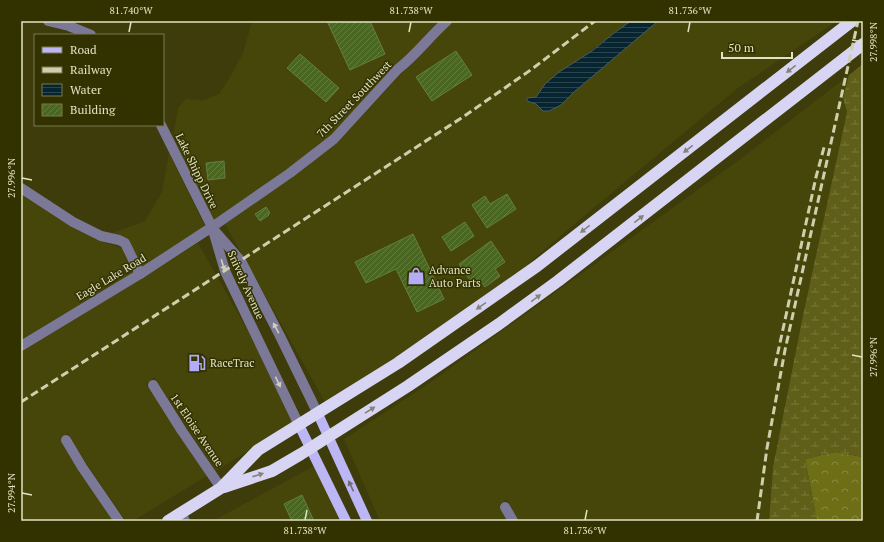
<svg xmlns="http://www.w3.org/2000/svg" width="884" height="542" viewBox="0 0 884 542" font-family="'PT Serif',serif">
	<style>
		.built { fill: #46450a }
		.forest { fill: url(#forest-crowns) }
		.wetland { fill: url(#wetland-marsh) }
		.water { fill: url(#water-rules); stroke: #495e5d }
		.building { fill: url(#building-hatch); stroke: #647e47 }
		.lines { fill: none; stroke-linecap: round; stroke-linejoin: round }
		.minor { stroke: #7c7998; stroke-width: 10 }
		.major { stroke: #bdb6f5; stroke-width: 10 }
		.highway { stroke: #d8d5f4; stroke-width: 12 }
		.rail { stroke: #cecfac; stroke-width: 3; stroke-dasharray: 8 4; stroke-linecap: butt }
		.oneway { fill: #85847a }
		.oneway2 { fill: #ceceba }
		.oneway3 { fill: #716d6e }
		.ticks { fill: none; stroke: #e2e3c3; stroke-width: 1.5 }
		.labels { text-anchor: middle; stroke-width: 3; stroke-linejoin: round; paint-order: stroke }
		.street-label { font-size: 11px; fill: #e2e3c3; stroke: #323200 }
		.poi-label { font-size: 11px; fill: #e2e3c3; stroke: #323200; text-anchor: start }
		.neatline { fill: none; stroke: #e2e3c3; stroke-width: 1.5 }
		.ticks-label { font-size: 10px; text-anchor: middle; fill: #e2e3c3 }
	</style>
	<defs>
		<pattern id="forest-crowns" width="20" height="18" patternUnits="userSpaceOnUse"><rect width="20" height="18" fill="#6e6e17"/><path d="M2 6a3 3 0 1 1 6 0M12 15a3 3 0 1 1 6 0" fill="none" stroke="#898942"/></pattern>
		<pattern id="wetland-marsh" width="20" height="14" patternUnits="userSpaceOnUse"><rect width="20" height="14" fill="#5f5f1a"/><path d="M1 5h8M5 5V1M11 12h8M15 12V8" fill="none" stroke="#76763a"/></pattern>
		<pattern id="water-rules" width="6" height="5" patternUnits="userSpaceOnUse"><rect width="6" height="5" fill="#072531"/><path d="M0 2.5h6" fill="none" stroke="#2b444d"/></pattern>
		<pattern id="building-hatch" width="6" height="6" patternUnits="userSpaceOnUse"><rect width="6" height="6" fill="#496720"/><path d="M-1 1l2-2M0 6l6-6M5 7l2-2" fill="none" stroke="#637d3f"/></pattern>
	</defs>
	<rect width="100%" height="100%" fill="#3d3c0a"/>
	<!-- built -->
	<g class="built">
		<polygon points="252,21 439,21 331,135 287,169 214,220 173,137 178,108 186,99 204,100 219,94 229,79 243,53"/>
		<polygon points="454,21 631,21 614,33 579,59 536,97 531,97 543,111 549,111 561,105 574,92 658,21 837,21 738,88 584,216 529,263 520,272 395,358 325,402 225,224 292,178 337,143 402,73"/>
		<polygon points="849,75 843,98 847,112 802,320 773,467 769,521 518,521 507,499 499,505 507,521 380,521 344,439 431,382 739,160"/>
		<polygon points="169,153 205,226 142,267 129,241 121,235 112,233 145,221 162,192"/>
		<polygon points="21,194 71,227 99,241 122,248 133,272 21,340"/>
		<polygon points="198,243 248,331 293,423 216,471 154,377 146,384 207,476 133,521 126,521 86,463 68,433 60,439 78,470 113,521 21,521 21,352 138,281"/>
		<polygon points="314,466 341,521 214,521 220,517"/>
	</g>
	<!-- forest -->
	<polygon class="forest" points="835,452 863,457 863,521 817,521 805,459"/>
	<!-- wetland -->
	<polygon class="wetland" points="863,64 863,457 835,452 805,459 817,521 769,521 773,467 802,320 847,112 843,98 849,75"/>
	<!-- water -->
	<polygon class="water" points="631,21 658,21 574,92 561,105 549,111 543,111 536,104 527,101 527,98 536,97 545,84 559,72 592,51 614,33"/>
	<!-- building -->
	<g class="building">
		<polygon points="327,21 370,21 385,54 350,70"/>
		<polygon points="456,51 472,75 432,101 416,77"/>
		<polygon points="300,54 339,88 326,102 287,68"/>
		<polygon points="224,161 225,178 208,180 206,163"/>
		<polygon points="507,194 516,209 487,228 472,205 485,196 490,204"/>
		<polygon points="266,207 270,213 268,214 269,215 260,221 255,214"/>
		<polygon points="465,222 474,236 451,251 442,237"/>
		<polygon points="413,234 444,299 417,312 396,269 366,283 355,262"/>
		<polygon points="491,241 505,262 495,269 500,276 485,287 479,279 472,283 459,264"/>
		<polygon points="302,495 314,521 292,521 284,504"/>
	</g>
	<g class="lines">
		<!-- minor -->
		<g class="minor">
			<polyline points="48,21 69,26 91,35"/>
			<polyline points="161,125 212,227 225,271 299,425"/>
			<polyline points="21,188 73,222 101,236 119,240 125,243 140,274"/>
			<polyline points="214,230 241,261 280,336 318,414"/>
			<path d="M21,346L140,274L212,227L290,173L334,139L398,69C416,55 430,36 447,21"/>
			<polyline points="153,385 182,431 221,488"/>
			<polyline points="66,440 82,467 119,521"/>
			<polyline points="505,507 513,521"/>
			<polyline points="181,513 185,521"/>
		</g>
		<!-- major -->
		<g class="major">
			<polyline points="318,414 367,521"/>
			<polyline points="299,425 346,521"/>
		</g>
		<!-- highway -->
		<g class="highway">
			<polyline points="224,487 272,471 301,454 408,386 499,324 558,281 863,44"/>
			<polyline points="168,521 221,488 258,450 398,363 537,266 852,21"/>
		</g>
		<!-- rail -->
		<g class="rail">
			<polyline points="775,366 816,177 825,144"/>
			<polyline points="21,402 463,117 532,69 595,21"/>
			<polyline points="757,521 767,448 785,350 858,21"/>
		</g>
	</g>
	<!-- one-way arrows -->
	<defs><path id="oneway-solid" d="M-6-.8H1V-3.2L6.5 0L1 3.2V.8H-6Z"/></defs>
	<g class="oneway">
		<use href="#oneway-solid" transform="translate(791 69) rotate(142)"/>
		<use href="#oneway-solid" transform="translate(688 149) rotate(142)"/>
		<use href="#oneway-solid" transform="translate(639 219) rotate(-38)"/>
		<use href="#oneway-solid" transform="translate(585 229) rotate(142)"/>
		<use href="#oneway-solid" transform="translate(536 298) rotate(-36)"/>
		<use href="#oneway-solid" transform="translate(481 306) rotate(145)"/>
		<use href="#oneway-solid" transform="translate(370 410) rotate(-32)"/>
		<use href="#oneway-solid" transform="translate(258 475) rotate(-18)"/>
	</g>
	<g class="oneway2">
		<use href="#oneway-solid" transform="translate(223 265) rotate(73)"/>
		<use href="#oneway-solid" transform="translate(276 328) rotate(-118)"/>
		<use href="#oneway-solid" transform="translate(278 382) rotate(64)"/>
	</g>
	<use class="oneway3" href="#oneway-solid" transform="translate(351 486) rotate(-115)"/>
	<!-- ticks -->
	<path class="ticks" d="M129,32L131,22M409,32L411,22M688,32L690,22M852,40L862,42M22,178L32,180M852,355L862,357M22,493L32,495M305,520L307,510M585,520L587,510"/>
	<!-- icons -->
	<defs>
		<g id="shop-bare" transform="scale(1.38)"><path d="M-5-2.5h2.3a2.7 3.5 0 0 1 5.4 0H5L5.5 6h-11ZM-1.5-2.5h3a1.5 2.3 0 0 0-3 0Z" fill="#b5acf8" stroke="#323200" stroke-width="2.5" paint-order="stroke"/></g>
		<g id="fuel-bare" transform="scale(1.38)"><path d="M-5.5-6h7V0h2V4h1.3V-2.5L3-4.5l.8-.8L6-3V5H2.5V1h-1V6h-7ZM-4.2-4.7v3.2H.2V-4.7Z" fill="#b5acf8" stroke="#323200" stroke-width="2.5" paint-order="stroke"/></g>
	</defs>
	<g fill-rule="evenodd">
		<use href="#shop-bare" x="416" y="276"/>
		<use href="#fuel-bare" x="197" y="363"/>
	</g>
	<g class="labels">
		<!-- street labels -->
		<g class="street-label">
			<text transform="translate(354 99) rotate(-46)" y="4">7th Street Southwest</text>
			<text transform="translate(197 171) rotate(64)" y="4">Lake Shipp Drive</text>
			<text transform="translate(111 277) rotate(-31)" y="4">Eagle Lake Road</text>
			<text transform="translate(246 285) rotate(66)" y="4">Snively Avenue</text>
			<text transform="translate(197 430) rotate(56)" y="4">1st Eloise Avenue</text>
		</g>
		<!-- poi labels -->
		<g class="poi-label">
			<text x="429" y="274">Advance<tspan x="429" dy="13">Auto Parts</tspan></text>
			<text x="210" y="367">RaceTrac</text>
		</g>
	</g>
	<!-- border -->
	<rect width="884" height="542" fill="none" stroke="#323200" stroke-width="44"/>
	<!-- legend -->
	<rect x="34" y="34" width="130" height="92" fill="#323200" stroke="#78794e"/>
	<rect x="42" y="47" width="20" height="6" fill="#bdb6f5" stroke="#78794e"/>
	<text x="70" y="54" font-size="12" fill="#e2e3c3">Road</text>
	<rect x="42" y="67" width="20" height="6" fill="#cecfac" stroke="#78794e"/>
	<text x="70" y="74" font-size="12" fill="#e2e3c3">Railway</text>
	<rect x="42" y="84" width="20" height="12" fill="url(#water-rules)" stroke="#78794e"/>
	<text x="70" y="94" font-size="12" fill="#e2e3c3">Water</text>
	<rect x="42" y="104" width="20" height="12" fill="url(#building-hatch)" stroke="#78794e"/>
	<text x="70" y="114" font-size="12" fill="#e2e3c3">Building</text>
	<!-- scale -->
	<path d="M722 52v6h70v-6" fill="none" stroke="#e2e3c3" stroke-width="2"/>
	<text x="728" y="52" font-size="12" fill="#e2e3c3" stroke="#323200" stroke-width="3" paint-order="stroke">50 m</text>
	<rect x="22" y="22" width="840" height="498" class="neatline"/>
	<g class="ticks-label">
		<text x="131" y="14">81.740°W</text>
		<text x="411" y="14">81.738°W</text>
		<text x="690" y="14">81.736°W</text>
		<text transform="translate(873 42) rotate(-90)" y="4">27.998°N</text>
		<text transform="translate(11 178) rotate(-90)" y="4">27.996°N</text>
		<text transform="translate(873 357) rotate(-90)" y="4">27.996°N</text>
		<text transform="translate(11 493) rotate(-90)" y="4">27.994°N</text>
		<text x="305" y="534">81.738°W</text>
		<text x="585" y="534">81.736°W</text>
	</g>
</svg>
